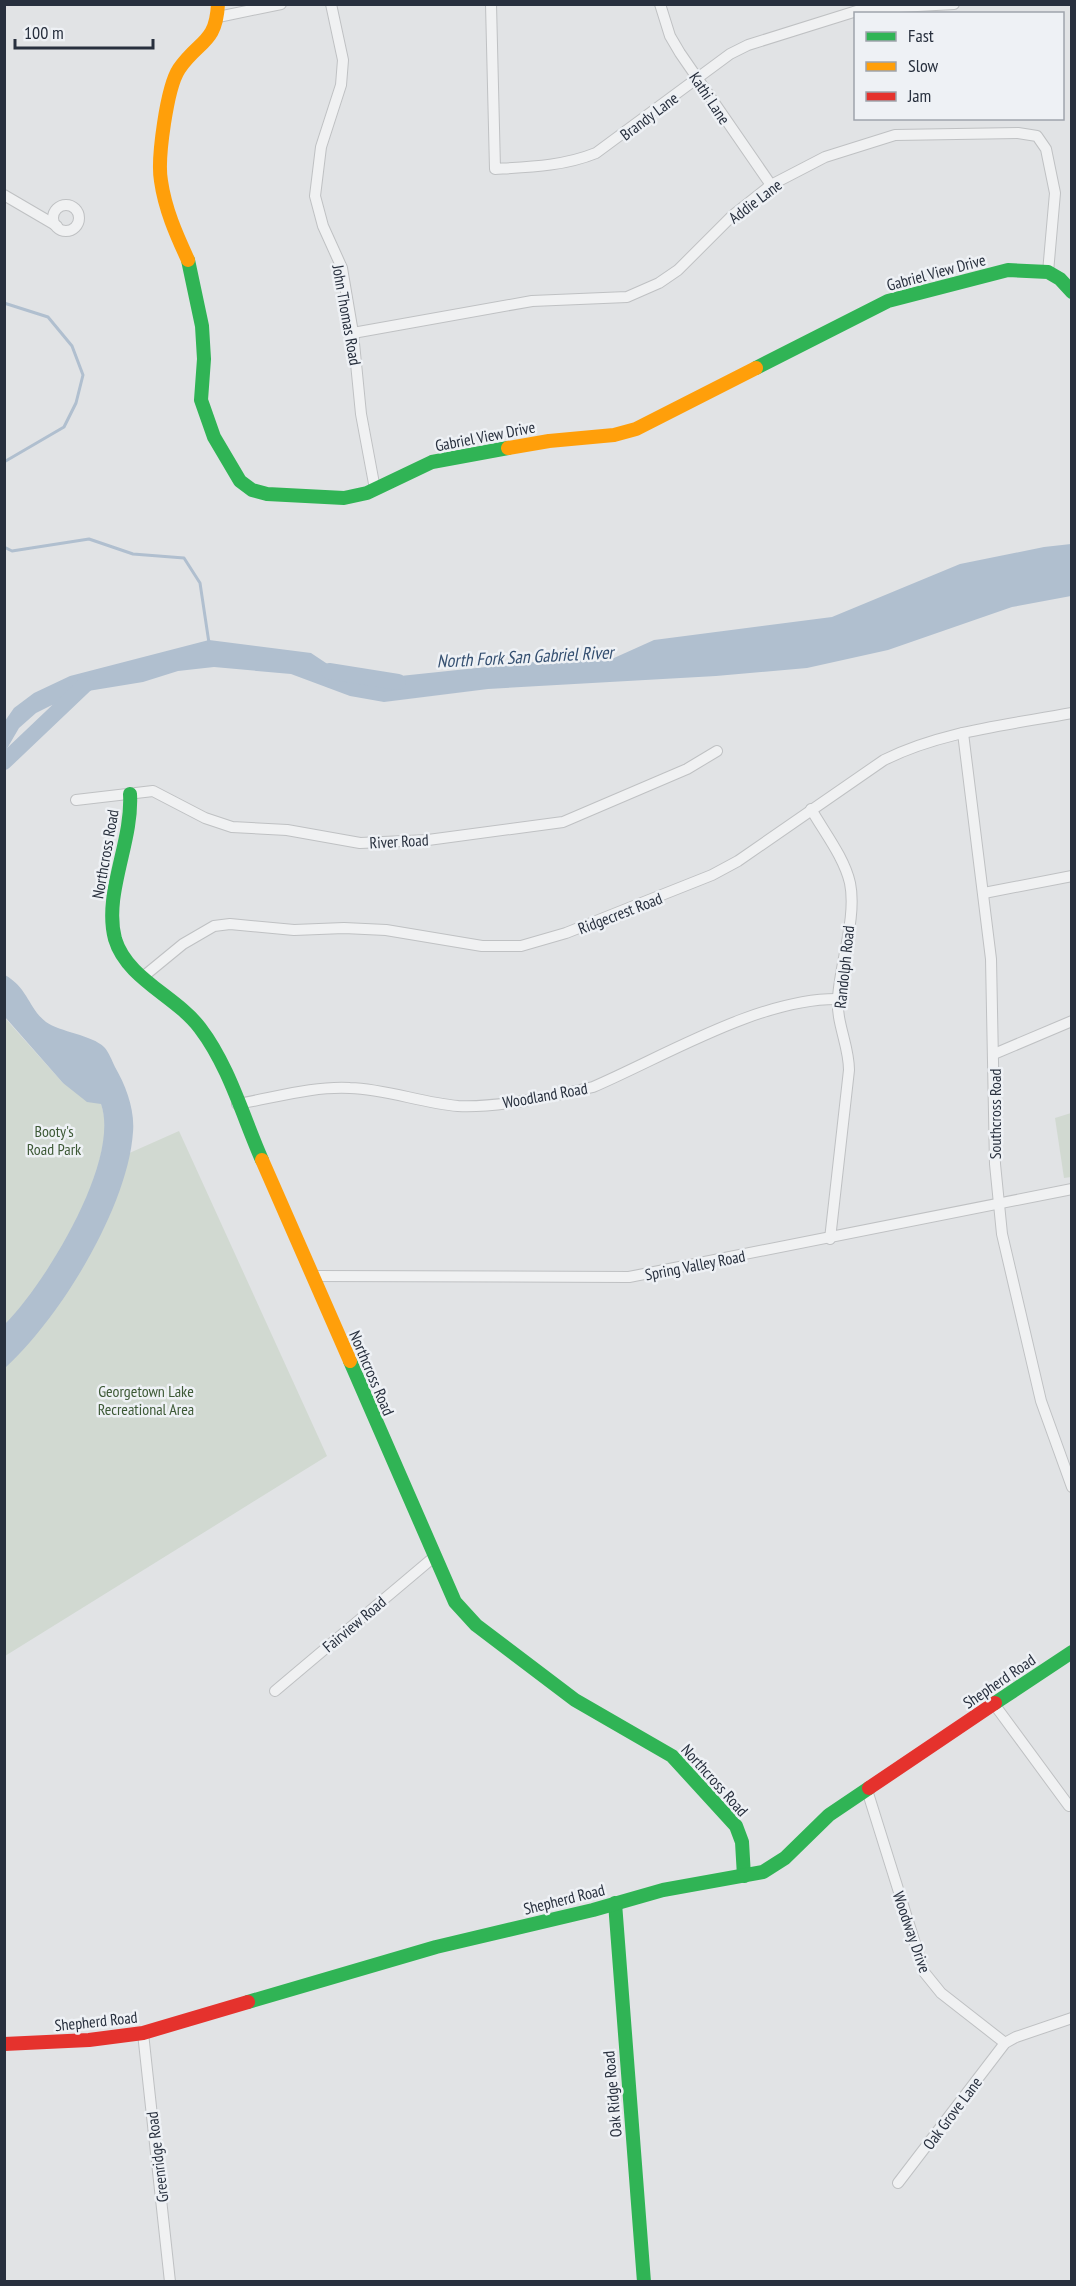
<svg xmlns="http://www.w3.org/2000/svg" width="1076" height="2286" viewBox="0 0 1076 2286" font-family="'PT Sans Narrow',sans-serif">
	<style>
		.green { fill: #d1d9d1 }
		.water { fill: #b0bfcf }
		.lines { fill: none; stroke-linecap: round; stroke-linejoin: round }
		.stream { stroke: #b0bfcf; stroke-width: 3 }
		.river { stroke: #b0bfcf; stroke-width: 16 }
		.street-casing { stroke: #bfc1c3; stroke-width: 12 }
		.street { stroke: #f0f1f2; stroke-width: 10 }
		.fast { stroke: #30b455; stroke-width: 14 }
		.slow { stroke: #ff9f0a; stroke-width: 14 }
		.jam { stroke: #e5322d; stroke-width: 14 }
		.labels { text-anchor: middle; stroke-width: 5; stroke-linejoin: round; paint-order: stroke }
		.street-label { font-size: 16px; fill: #28303e; stroke: #eef1f5 }
		.park-label { font-size: 16px; fill: #3d5936; stroke: #eef1f5 }
		.water-label { font-size: 18px; font-style: italic; fill: #344f70; stroke: #eef1f5 }
	</style>
	<rect width="100%" height="100%" fill="#e1e3e5"/>
	<!-- green -->
	<g class="green">
		<path d="M4,1017L63,1083L101,1104C109,1127 103,1144 98,1167L179,1131L327,1456L5,1656Z"/>
		<polygon points="1071,1113 1071,1177 1064,1178 1055,1118"/>
	</g>
	<!-- water -->
	<g class="water">
		<polygon points="1071,544 1071,596 1012,607 888,650 807,668 716,676 488,689 384,702 350,696 291,674 214,667 178,671 143,682 88,691 50,706 36,713 19,728 5,752 5,721 14,708 34,693 70,676 209,640 311,653 332,667 362,680 543,661 614,658 654,640 832,617 960,564 1044,547"/>
		<path d="M5,975C28,988 29,1009 46,1022C60,1032 92,1035 104,1047C109,1052 112,1061 115,1067C126,1086 135,1110 133,1132C128,1207 60,1318 5,1368V1324C45,1284 121,1161 101,1104L87,1102L63,1083L5,1017Z"/>
	</g>
	<g class="lines">
		<!-- stream -->
		<g class="stream">
			<polyline points="4,303 48,317 72,346 83,375 76,403 64,427 4,462"/>
			<polyline points="4,547 12,551 89,539 133,554 184,558 200,583 209,643"/>
		</g>
		<!-- river -->
		<g class="river">
			<polyline points="329,671 398,682"/>
			<polyline points="4,762 86,684"/>
		</g>
		<!-- street casing -->
		<g class="street-casing">
			<g id="street">
				<polyline points="331,4 343,60 341,85 321,147 315,196 323,226 342,268 353,333 361,414 375,489"/>
				<path d="M491,4L495,169C530,167 564,166 596,153L730,54L748,45L863,9L954,4"/>
				<polyline points="660,4 670,36 680,53 771,185"/>
				<polyline points="218,17 281,4"/>
				<polyline points="4,195 57,226"/>
				<circle cx="66" cy="218" r="13"/>
				<polyline points="353,333 532,301 627,297 659,283 678,270 732,216 771,185 825,157 895,135 1018,133 1037,136 1046,149 1055,193 1048,272"/>
				<polyline points="963,733 991,959 995,1164 1002,1234 1041,1401 1072,1487"/>
				<polyline points="76,800 153,791 205,818 232,827 287,830 360,843 428,840 563,822 687,769 717,751"/>
				<path d="M811,809C824,832 844,857 850,883C857,917 840,963 838,998C836,1023 849,1045 849,1070L830,1239"/>
				<polyline points="984,893 1072,876"/>
				<path d="M144,976L183,944L214,926L230,924L294,930L344,928L386,930L482,946H521L566,933L712,875L738,861L884,760C942,731 1008,725 1072,713"/>
				<polyline points="994,1054 1072,1021"/>
				<path d="M237,1104C274,1098 312,1086 350,1088C386,1089 422,1103 458,1106C495,1108 557,1096 593,1087C665,1056 760,998 838,999"/>
				<polyline points="312,1276 629,1277 1072,1189"/>
				<polyline points="275,1691 434,1557"/>
				<polyline points="994,1704 1069,1806"/>
				<polyline points="867,1790 924,1972 941,1993 1005,2043"/>
				<polyline points="143,2033 170,2282"/>
				<polyline points="898,2183 1005,2043 1016,2037 1072,2018"/>
			</g>
		</g>
		<!-- street -->
		<use href="#street" class="street"/>
		<!-- fast -->
		<g class="fast">
			<polyline points="188,260 202,326 204,359 201,400 214,437 240,481 252,490 267,494 344,498 367,493 432,462 508,448"/>
			<polyline points="756,368 888,301 1008,270 1048,272 1060,279 1072,292"/>
			<path d="M130,794C133,842 103,894 115,939C127,979 176,996 200,1028C229,1066 243,1117 262,1160"/>
			<polyline points="350,1361 455,1602 476,1625 575,1700 672,1756 736,1826 742,1842 744,1876"/>
			<polyline points="995,1703 1072,1652"/>
			<polyline points="615,1903 644,2282"/>
			<polyline points="248,2002 436,1947 593,1910 663,1890 763,1872 785,1858 829,1815 869,1788"/>
		</g>
		<!-- slow -->
		<g class="slow">
			<path d="M188,260C176,234 165,209 161,181C157,159 167,87 179,69C199,40 216,44 218,4"/>
			<polyline points="508,448 549,441 614,435 636,429 756,368"/>
			<polyline points="262,1160 350,1361"/>
		</g>
		<!-- jam -->
		<g class="jam">
			<polyline points="869,1788 995,1703"/>
			<polyline points="4,2044 89,2040 143,2033 248,2002"/>
		</g>
	</g>
	<g class="labels">
		<!-- street labels -->
		<g class="street-label">
			<text transform="translate(710 98) rotate(56)" y="6">Kathi Lane</text>
			<text transform="translate(649 116) rotate(-37)" y="6">Brandy Lane</text>
			<text transform="translate(755 201) rotate(-37)" y="6">Addie Lane</text>
			<text transform="translate(936 272) rotate(-15)" y="6">Gabriel View Drive</text>
			<text transform="translate(347 315) rotate(80)" y="6">John Thomas Road</text>
			<text transform="translate(485 436) rotate(-11)" y="6">Gabriel View Drive</text>
			<text transform="translate(399 841) rotate(-3)" y="6">River Road</text>
			<text transform="translate(105 854) rotate(-80)" y="6">Northcross Road</text>
			<text transform="translate(620 913) rotate(-21)" y="6">Ridgecrest Road</text>
			<text transform="translate(844 967) rotate(-84)" y="6">Randolph Road</text>
			<text transform="translate(545 1095) rotate(-10)" y="6">Woodland Road</text>
			<text transform="translate(995 1114) rotate(-90)" y="6">Southcross Road</text>
			<text transform="translate(695 1265) rotate(-11)" y="6">Spring Valley Road</text>
			<text transform="translate(372 1373) rotate(67)" y="6">Northcross Road</text>
			<text transform="translate(354 1624) rotate(-40)" y="6">Fairview Road</text>
			<text transform="translate(999 1681) rotate(-34)" y="6">Shepherd Road</text>
			<text transform="translate(715 1780) rotate(48)" y="6">Northcross Road</text>
			<text transform="translate(564 1899) rotate(-14)" y="6">Shepherd Road</text>
			<text transform="translate(912 1932) rotate(71)" y="6">Woodway Drive</text>
			<text transform="translate(96 2021) rotate(-6)" y="6">Shepherd Road</text>
			<text transform="translate(612 2094) rotate(-95)" y="6">Oak Ridge Road</text>
			<text transform="translate(952 2113) rotate(-53)" y="6">Oak Grove Lane</text>
			<text transform="translate(157 2157) rotate(-97)" y="6">Greenridge Road</text>
		</g>
		<!-- park labels -->
		<g class="park-label">
			<text x="54" y="1137">Booty's<tspan x="54" dy="18">Road Park</tspan></text>
			<text x="146" y="1397">Georgetown Lake<tspan x="146" dy="18">Recreational Area</tspan></text>
		</g>
		<!-- water labels -->
		<g class="water-label">
			<text transform="translate(525 657) rotate(-3)" y="6">North Fork San Gabriel River</text>
		</g>
	</g>
	<!-- border -->
	<rect width="1076" height="2286" fill="none" stroke="#28303e" stroke-width="12"/>
	<!-- legend -->
	<rect x="854" y="12" width="210" height="108" fill="#eef1f5" stroke="#9fa4ac" stroke-width="1.5"/>
	<rect x="866" y="32" width="30" height="9" fill="#30b455" stroke="#9fa4ac" stroke-width="1.5"/>
	<text x="908" y="42" font-size="18" fill="#28303e">Fast</text>
	<rect x="866" y="62" width="30" height="9" fill="#ff9f0a" stroke="#9fa4ac" stroke-width="1.5"/>
	<text x="908" y="72" font-size="18" fill="#28303e">Slow</text>
	<rect x="866" y="92" width="30" height="9" fill="#e5322d" stroke="#9fa4ac" stroke-width="1.5"/>
	<text x="908" y="102" font-size="18" fill="#28303e">Jam</text>
	<!-- scale -->
	<path d="M15 39v9h138v-9" fill="none" stroke="#28303e" stroke-width="3"/>
	<text x="24" y="39" font-size="18" fill="#28303e" stroke="#eef1f5" stroke-width="4.5" paint-order="stroke">100 m</text>
</svg>
